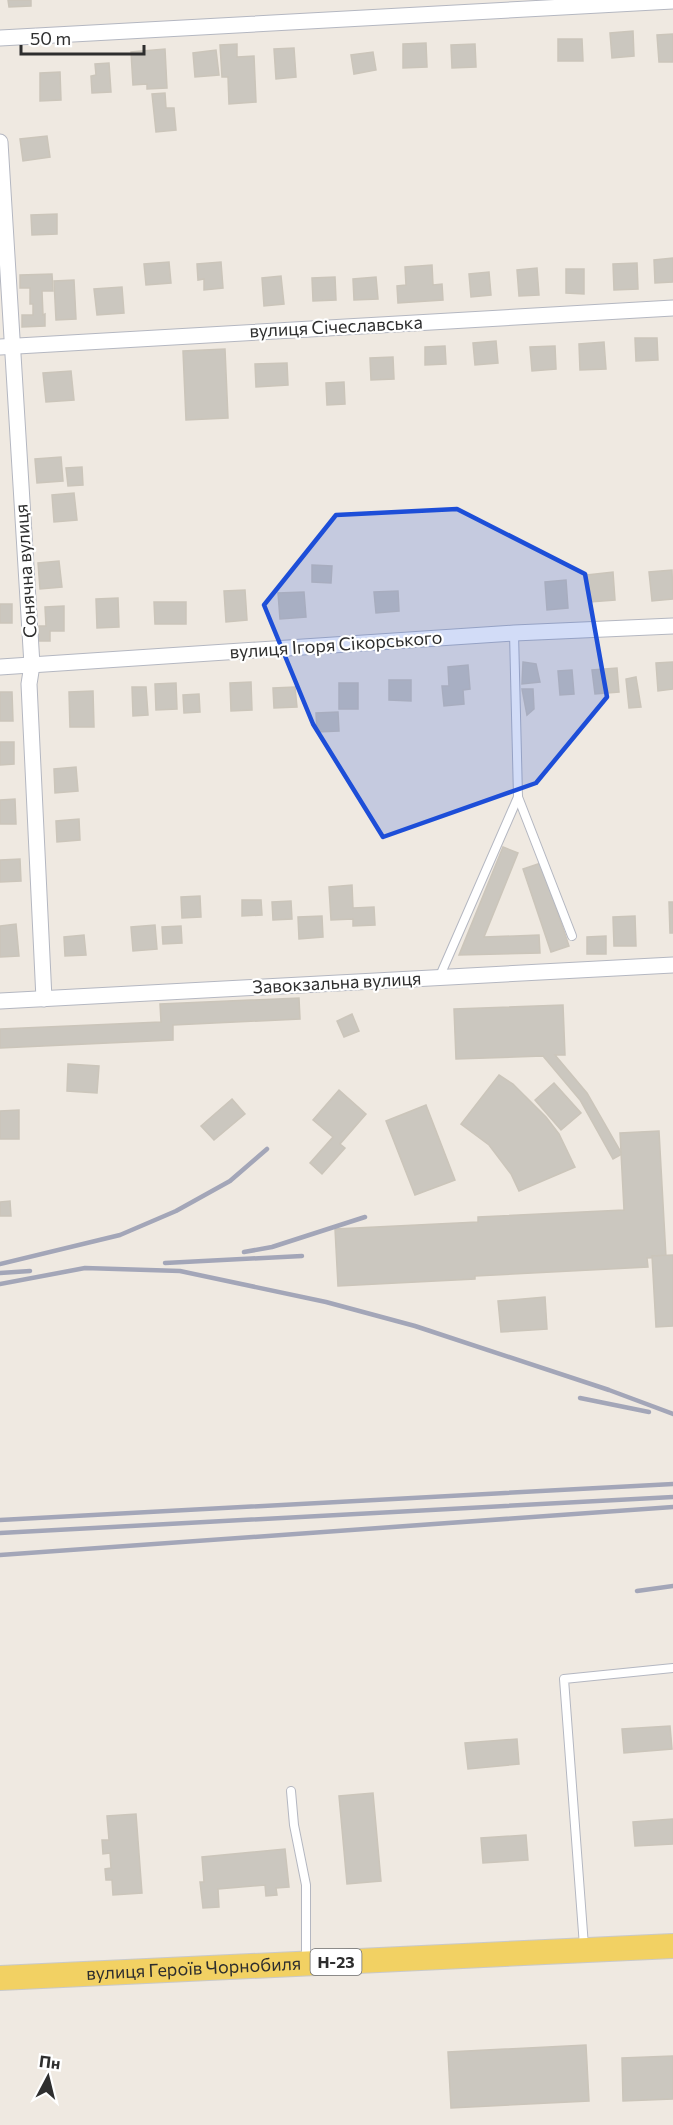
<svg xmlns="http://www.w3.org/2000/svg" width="673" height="2125" viewBox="0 0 673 2125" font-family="Commissioner,sans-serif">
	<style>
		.building { fill: #cbc7bf; stroke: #cbc5ba; stroke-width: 1.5 }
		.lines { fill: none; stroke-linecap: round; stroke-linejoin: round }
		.lane-casing { stroke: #b4b7c1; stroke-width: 10 }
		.street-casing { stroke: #b4b7c1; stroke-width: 17 }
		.primary-casing { stroke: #c9c9c9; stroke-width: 26 }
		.lane { stroke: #fff; stroke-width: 8 }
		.street { stroke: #fff; stroke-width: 15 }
		.primary { stroke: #f2d163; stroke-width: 24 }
		.rail { stroke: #a3a6b8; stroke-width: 4.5 }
		.marked { fill: #1d4ed8; fill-opacity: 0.2; stroke: #1d4ed8; stroke-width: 4.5; stroke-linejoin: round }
		.labels { text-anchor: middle; stroke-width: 4.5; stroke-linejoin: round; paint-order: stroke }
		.shield { fill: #fff; stroke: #6d6d6d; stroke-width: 1.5 }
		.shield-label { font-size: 16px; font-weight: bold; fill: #2e2e2e }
		.street-label { font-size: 18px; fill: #2e2e2e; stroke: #fff }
	</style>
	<rect width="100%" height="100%" fill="#efe9e1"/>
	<!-- building -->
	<g class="building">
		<polygon points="8,0 31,0 31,6 9,7"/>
		<polygon points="633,31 634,56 612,58 610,33"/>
		<polygon points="673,34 673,62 659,62 657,35"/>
		<polygon points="558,39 582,39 583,61 558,61"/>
		<polygon points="426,43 427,67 403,68 403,44"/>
		<polygon points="237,44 237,57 254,56 256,102 229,104 228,77 222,77 220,45"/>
		<polygon points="475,44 476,67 452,68 451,45"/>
		<polygon points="294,48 296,77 276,79 274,49"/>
		<polygon points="165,49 167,88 147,89 147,84 133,85 131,52"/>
		<polygon points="216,50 219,75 195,77 193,53"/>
		<polygon points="373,52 376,70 354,74 351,55"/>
		<polygon points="109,63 111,92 92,93 91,76 96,75 95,64"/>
		<polygon points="60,72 61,100 40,101 40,73"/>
		<polygon points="165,93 166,108 174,108 176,130 156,132 152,94"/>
		<polygon points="47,136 50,157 23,161 20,139"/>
		<polygon points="57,214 57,234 32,235 31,215"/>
		<polygon points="673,258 673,282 655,283 654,260"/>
		<polygon points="169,262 171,283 146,285 144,264"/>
		<polygon points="221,262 223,288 204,290 204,279 198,280 197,264"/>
		<polygon points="637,263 638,289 614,290 613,264"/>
		<polygon points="432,265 433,285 442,284 443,300 398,303 397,286 406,285 405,267"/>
		<polygon points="537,268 539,295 519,296 517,270"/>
		<polygon points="566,269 584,269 584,294 566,293"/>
		<polygon points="489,272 491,295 471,297 469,274"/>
		<polygon points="52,274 53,291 42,291 43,315 45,314 45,326 22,327 22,315 33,315 33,304 30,304 30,288 20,288 20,275"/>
		<polygon points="281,276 284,304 264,306 262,278"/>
		<polygon points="335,277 336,300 313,301 312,278"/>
		<polygon points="376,277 378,299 354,300 353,279"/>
		<polygon points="74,280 76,319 56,320 54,281"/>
		<polygon points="122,287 124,313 97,315 94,289"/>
		<polygon points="635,338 657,338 658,360 636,361"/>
		<polygon points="496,341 498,363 475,365 473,343"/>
		<polygon points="604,342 606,369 580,370 579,344"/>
		<polygon points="445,346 446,364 425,365 425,347"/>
		<polygon points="555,346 556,369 532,371 530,347"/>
		<polygon points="225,349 228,418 186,420 183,351"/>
		<polygon points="393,357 394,379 371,380 370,358"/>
		<polygon points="287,363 288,385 256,387 255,364"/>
		<polygon points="71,371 74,400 46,402 43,373"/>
		<polygon points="344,382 345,404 327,405 326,383"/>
		<polygon points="61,457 63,481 37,483 35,459"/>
		<polygon points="82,467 83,485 68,486 66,468"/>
		<polygon points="74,493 77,520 54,522 52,495"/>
		<polygon points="59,561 62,587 40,589 38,563"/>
		<polygon points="312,565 332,566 331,583 312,582"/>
		<polygon points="672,570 673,599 652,601 649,572"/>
		<polygon points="613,572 615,600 590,602 587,575"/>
		<polygon points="566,580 568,608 547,610 545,582"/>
		<polygon points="245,590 247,620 226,622 224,591"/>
		<polygon points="398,591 399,611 376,613 374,592"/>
		<polygon points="304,592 306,617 280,619 278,593"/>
		<polygon points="118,598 119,627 97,628 96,599"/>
		<polygon points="154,602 186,602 186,624 155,624"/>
		<rect x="0" y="604" width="12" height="19"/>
		<polygon points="64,606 64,631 50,631 50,641 39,641 39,626 46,626 45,607"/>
		<polygon points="523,662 536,664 540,682 522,684"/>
		<polygon points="673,662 673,689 658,691 656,663"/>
		<polygon points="468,665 470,689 463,690 464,704 444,706 442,686 449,686 448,667"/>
		<polygon points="617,668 619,692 595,694 592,670"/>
		<polygon points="572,670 574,694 560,695 558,671"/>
		<polygon points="636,677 641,707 629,708 626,679"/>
		<polygon points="389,680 411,680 411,701 389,700"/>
		<polygon points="251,682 252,710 231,711 230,683"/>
		<polygon points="176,683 177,709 156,710 155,684"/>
		<rect x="339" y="683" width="19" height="26"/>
		<polygon points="132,687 146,687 148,715 133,716"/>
		<polygon points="295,687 297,707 274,708 273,688"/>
		<polygon points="522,689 533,689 534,709 527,715"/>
		<polygon points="93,691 94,727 70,727 69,692"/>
		<polygon points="0,692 12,692 13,721 0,721"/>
		<polygon points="199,694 200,712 184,713 183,695"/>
		<polygon points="338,712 339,731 317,732 316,713"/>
		<polygon points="0,742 14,742 14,764 0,765"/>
		<polygon points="76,767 78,791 55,793 54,769"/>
		<polygon points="15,799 16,824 0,824 0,800"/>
		<polygon points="79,819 80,840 57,842 56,821"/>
		<polygon points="503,847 518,853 484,937 539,935 540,953 459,955"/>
		<polygon points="20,859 21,881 0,882 0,860"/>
		<polygon points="541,863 569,946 551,952 523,869"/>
		<polygon points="352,885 353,908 374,907 375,925 353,926 353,919 331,920 329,887"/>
		<polygon points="200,896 201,917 182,918 181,897"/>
		<polygon points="242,900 261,900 262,915 242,916"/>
		<polygon points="291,901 292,919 273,920 272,902"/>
		<polygon points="669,902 673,902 673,933 670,933"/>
		<polygon points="322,916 323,937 299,939 298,917"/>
		<polygon points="635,916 636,946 614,946 613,917"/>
		<polygon points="16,924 19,956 0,957 0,926"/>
		<polygon points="155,925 157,949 133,951 131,927"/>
		<polygon points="181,926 182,943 163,944 162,927"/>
		<polygon points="84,935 86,955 65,956 64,937"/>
		<polygon points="606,936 606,954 587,954 587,937"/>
		<polygon points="299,998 300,1019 173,1025 173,1040 0,1048 0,1029 161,1022 160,1004"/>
		<polygon points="563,1005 565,1055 555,1055 587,1093 622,1154 613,1159 580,1100 543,1056 456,1059 454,1009"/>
		<polygon points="352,1014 359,1031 344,1037 337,1021"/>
		<polygon points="68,1064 99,1066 97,1093 67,1091"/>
		<polygon points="499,1075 513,1084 546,1117 559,1134 575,1167 519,1191 511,1174 489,1145 461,1124"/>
		<polygon points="554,1083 581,1113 561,1130 535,1100"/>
		<polygon points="339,1090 366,1114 340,1144 345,1148 322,1174 310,1163 333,1137 313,1120"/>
		<polygon points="232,1099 245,1114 214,1140 201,1126"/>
		<polygon points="426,1105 455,1180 415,1195 386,1121"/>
		<polygon points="19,1110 19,1139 0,1139 0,1111"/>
		<polygon points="659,1131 666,1257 647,1258 648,1267 475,1276 475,1279 338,1286 335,1229 478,1222 478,1217 624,1210 620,1133"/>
		<polygon points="10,1201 11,1216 0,1216 0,1202"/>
		<polygon points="673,1255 673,1326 656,1327 652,1256"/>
		<polygon points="545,1297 547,1329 501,1332 498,1301"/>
		<polygon points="670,1726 672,1749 624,1753 622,1729"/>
		<polygon points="517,1739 519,1764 468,1769 465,1743"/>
		<polygon points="373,1793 381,1881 347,1884 339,1796"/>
		<polygon points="136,1814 142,1893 113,1895 112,1880 106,1880 105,1869 111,1868 110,1853 103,1854 102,1840 109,1840 107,1816"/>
		<polygon points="673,1819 673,1844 635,1846 633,1822"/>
		<polygon points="526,1835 528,1860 483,1863 481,1838"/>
		<polygon points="285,1849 289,1887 276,1888 277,1895 266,1896 265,1885 218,1889 219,1907 203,1908 200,1882 204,1882 202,1857"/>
		<polygon points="586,2045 589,2101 451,2108 448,2052"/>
		<polygon points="673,2056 673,2099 623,2101 622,2058"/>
	</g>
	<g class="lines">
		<!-- lane casing -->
		<g class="lane-casing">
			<g id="lane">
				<polyline points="518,797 572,936"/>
				<polyline points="439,978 518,797 514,633"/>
				<polyline points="291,1791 294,1825 306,1885 306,1959"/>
				<polyline points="584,1946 564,1679 673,1668"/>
			</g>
		</g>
		<!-- street casing -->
		<g class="street-casing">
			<g id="street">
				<polyline points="0,38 673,1"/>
				<polyline points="0,142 32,665 29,684 44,999"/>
				<polyline points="0,347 673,308"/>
				<polyline points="0,667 514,633 673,626"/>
				<polyline points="0,1001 673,965"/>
			</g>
		</g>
		<!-- primary casing -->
		<g class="primary-casing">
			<g id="primary">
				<path id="s1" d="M0,1978L673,1946"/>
			</g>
		</g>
		<!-- lane -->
		<use href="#lane" class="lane"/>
		<!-- street -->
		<use href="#street" class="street"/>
		<!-- primary -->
		<use href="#primary" class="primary"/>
		<!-- rail -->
		<g class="rail">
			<polyline points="244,1252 272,1247 365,1217"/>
			<polyline points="165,1263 302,1256"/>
			<polyline points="0,1264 120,1235 176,1211 230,1181 267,1149"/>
			<polyline points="0,1273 30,1271"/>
			<polyline points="0,1284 85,1268 180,1271 326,1302 415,1326 609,1390 673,1414"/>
			<polyline points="580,1398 649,1412"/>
			<polyline points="0,1520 673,1484"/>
			<polyline points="0,1533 673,1497"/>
			<polyline points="0,1555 673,1507"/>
			<polyline points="637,1591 673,1586"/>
		</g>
	</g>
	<!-- marked area -->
	<path class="marked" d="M457,509L585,574L607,697L536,783L383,837L313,724L264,605L336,515Z"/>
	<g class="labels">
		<!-- shield labels -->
		<rect class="shield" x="310.5" y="1949" width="51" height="26" rx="4.5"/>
		<g class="shield-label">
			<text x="336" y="1968">Н-23</text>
		</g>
		<!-- street labels -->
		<g class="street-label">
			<text transform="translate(336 327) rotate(-3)" y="6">вулиця Січеславська</text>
			<text transform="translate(26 571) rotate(-94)" y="6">Сонячна вулиця</text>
			<text transform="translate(336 645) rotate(-4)" y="6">вулиця Ігоря Сікорського</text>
			<text transform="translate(337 983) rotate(-3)" y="6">Завокзальна вулиця</text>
			<text dy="6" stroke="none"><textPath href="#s1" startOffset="194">вулиця Героїв Чорнобиля</textPath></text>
		</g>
	</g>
	<!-- north arrow -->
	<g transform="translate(48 2077) rotate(7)" stroke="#ffffff" stroke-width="4.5" paint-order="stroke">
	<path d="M0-4.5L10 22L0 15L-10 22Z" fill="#2e2e2e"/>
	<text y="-9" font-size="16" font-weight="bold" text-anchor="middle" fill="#2e2e2e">Пн</text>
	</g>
	<!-- scale -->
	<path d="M21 45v9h123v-9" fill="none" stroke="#2e2e2e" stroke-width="3"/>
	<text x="30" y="45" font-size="18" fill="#2e2e2e" stroke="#ffffff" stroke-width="4.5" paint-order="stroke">50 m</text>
</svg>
